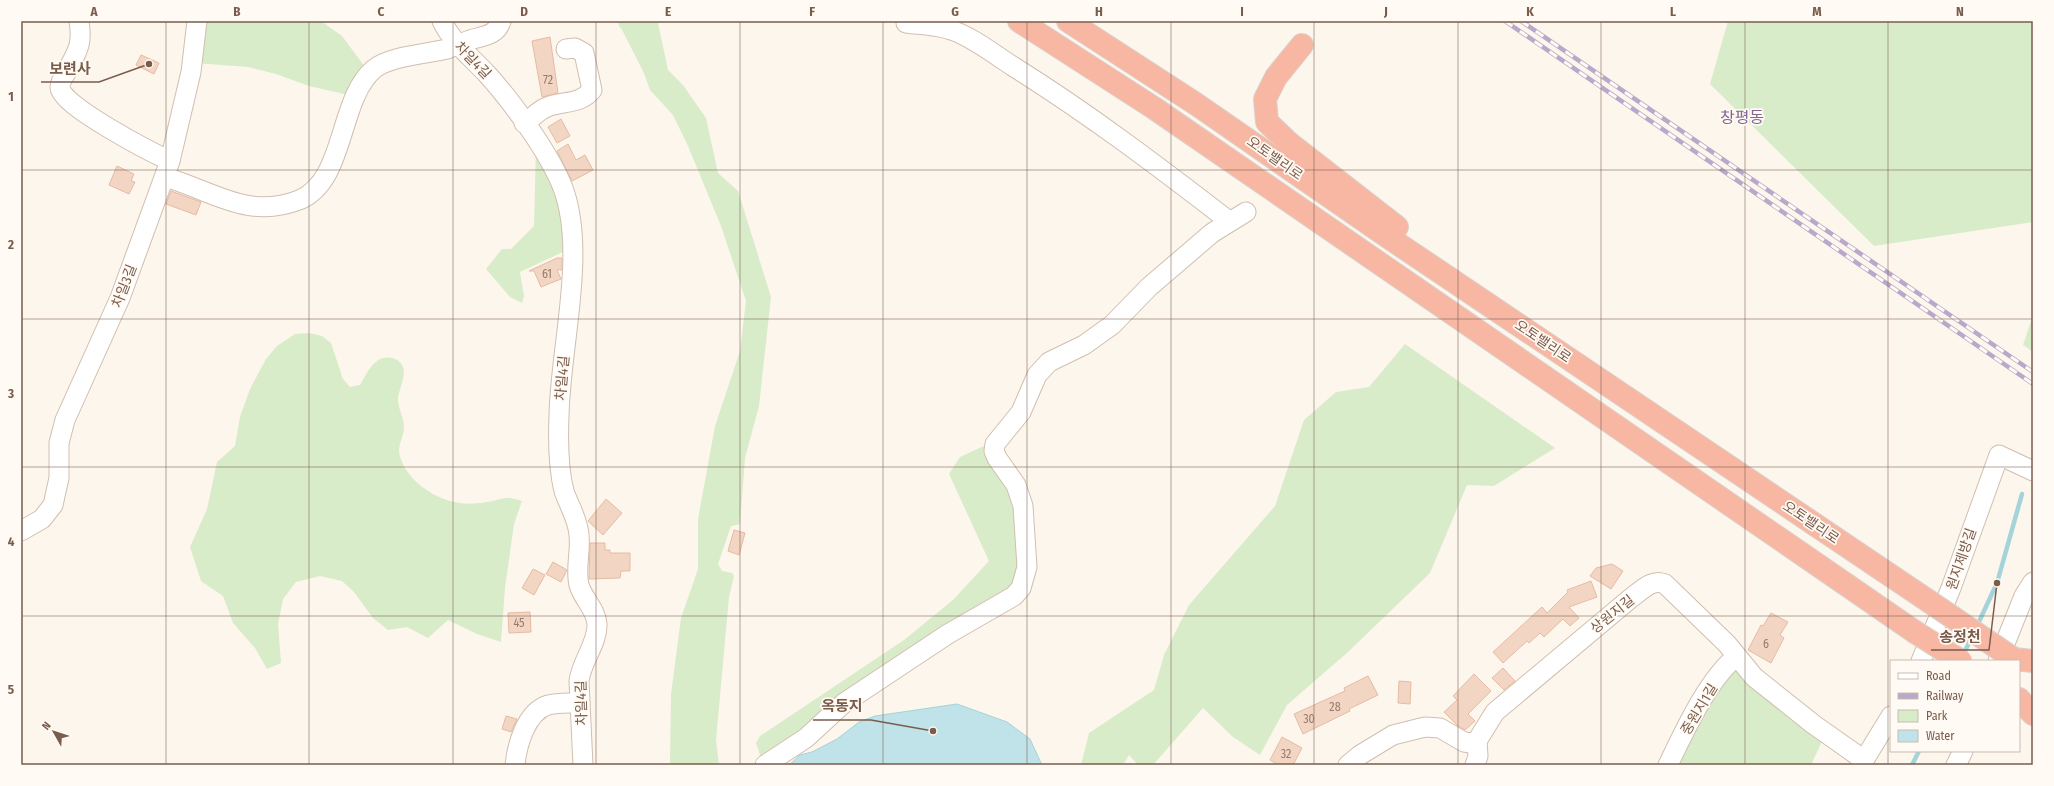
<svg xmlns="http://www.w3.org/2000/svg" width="2054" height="786" viewBox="0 0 2054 786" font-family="'Fira Sans Condensed','Noto Sans KR',sans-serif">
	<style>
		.green { fill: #d8ecc9 }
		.water { fill: #bfe3e8; stroke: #a5d3da }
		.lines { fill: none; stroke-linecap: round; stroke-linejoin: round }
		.stream { stroke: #a5d3da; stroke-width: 4.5 }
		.building { fill: #f3d5c3; stroke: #e6bba3 }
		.minor-casing { stroke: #d1beb0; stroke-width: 21 }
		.highway-casing { stroke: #dad1cd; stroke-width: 24 }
		.minor { stroke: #fff; stroke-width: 19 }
		.highway { stroke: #f7b7a3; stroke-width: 22 }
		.rail-casing { stroke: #b9a8c9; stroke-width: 4.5 }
		.rail { stroke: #fffaf3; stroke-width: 3; stroke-dasharray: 9; stroke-linecap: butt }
		.highway-bridge-casing { stroke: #dad1cd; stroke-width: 24; stroke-linecap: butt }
		.highway-bridge { stroke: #f7b7a3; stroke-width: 22 }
		.grid { fill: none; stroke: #7a5c4d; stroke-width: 1; stroke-opacity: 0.55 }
		.labels { text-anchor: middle; stroke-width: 3.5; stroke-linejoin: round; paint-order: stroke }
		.number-label { font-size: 12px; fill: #987a6a }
		.street-label { font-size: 14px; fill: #7a5c4d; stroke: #fffaf3 }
		.quarter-label { font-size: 16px; fill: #846695; stroke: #fffaf3 }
		.leader { fill: none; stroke: #7a5c4d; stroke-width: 1.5 }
		.callout-dot { fill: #7a5c4d; stroke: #fffaf3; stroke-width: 1.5 }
		.callout-label { font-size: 15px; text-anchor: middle; font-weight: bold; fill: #7a5c4d; stroke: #fffaf3; stroke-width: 3.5; stroke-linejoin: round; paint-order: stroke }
		.neatline { fill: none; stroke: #7a5c4d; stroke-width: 1.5 }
		.grid-label { font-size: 13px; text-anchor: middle; font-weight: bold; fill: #7a5c4d }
	</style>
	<rect width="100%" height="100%" fill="#fdf6ec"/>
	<!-- green -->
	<g class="green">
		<polygon points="201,21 321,21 342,36 368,71 353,96 309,86 276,74 248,67 195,63"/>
		<polygon points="617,21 669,21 658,23 668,70 683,85 706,118 718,173 738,191 771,297 759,406 745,458 740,524 731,526 718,564 722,571 732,573 734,576 729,597 716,740 719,765 670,765 671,694 681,618 698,569 698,519 715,426 740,351 746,301 721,226 688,146 673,115 650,90 643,71 621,28 651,24 620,28"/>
		<polygon points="1728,21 2033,21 2033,222 1874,246 1710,84"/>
		<polygon points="536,146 561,200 565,251 520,272 524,296 522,303 510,297 486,269 502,249 511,249 534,226"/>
		<polygon points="2033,315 2033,352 2023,345"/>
		<path d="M309,333L322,336L331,343L343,379L350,387L360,385C367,373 375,354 392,358C397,359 401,362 403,367C406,377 400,387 398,397C397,407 404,417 404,427C404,435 399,443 399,451C400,464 411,478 421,486C441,501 462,507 487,502C504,499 505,495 522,501L514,524L505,588L501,642L477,634L448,620L428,638L407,627L388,630L373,618L354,592L342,581L320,576L296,582L283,599L278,624L281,663L267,669L255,648L233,623L223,596L201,581L190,547L207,509L217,462L235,446L240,417L250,389L266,359L277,346L295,334Z"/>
		<polygon points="1405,344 1555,448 1494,486 1467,485 1430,573 1348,652 1287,705 1260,755 1233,737 1203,708 1153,765 1138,765 1129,755 1123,765 1081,765 1089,733 1154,690 1164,655 1189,605 1275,506 1304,420 1336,392 1369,387"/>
		<polygon points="986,445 1017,495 1018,586 761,758 756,743 760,736 904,640 953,600 989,561 949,474 960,457"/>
		<polygon points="1732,665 1824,737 1811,765 1671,765"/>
	</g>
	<!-- water -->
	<polygon class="water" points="957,704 1007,722 1030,739 1042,765 789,765 800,755 812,752 837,739 859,722 875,716"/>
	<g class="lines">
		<!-- stream -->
		<g class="stream">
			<polyline points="1977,626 1997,583 2022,494"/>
			<polyline points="1963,655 1972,637"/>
			<polyline points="1912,765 1919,751"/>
		</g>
	</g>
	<!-- building -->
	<g class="building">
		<polygon points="550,37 558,93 542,97 532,41"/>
		<polygon points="141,55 159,63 154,74 136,65"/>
		<polygon points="561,119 570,136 557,143 548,127"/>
		<polygon points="568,144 576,160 585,155 593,170 572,181 557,151"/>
		<polygon points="117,166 134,174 131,181 135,182 129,194 109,185"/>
		<polygon points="171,191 201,202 196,215 166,204"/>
		<polygon points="557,258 562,258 562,270 557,270 561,279 541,287 534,271 529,271"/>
		<polygon points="606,499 622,513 603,535 588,521"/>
		<polygon points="734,530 745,533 739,555 728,551"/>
		<polygon points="590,543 605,543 605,550 610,550 610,553 630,553 630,571 621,571 620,578 589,579"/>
		<polygon points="553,562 567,570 561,582 546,574"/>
		<polygon points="1612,564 1623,571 1611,589 1590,576 1596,568"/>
		<polygon points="533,569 545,575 534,595 522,588"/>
		<polygon points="1591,581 1597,597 1569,607 1579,618 1570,626 1563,619 1544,637 1540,633 1529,643 1527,641 1503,663 1493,652 1542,607 1547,613 1568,592 1567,590"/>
		<polygon points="530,612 531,632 509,633 508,613"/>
		<polygon points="1771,613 1788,622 1780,635 1784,638 1771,663 1748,650 1761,625 1763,626"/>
		<polygon points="1503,668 1515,681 1504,690 1492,678"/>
		<polygon points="1474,674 1491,691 1468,714 1475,721 1465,730 1457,725 1444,712 1457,700 1453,696"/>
		<polygon points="1368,676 1378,695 1349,709 1350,711 1303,734 1294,714 1345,691 1344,688"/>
		<polygon points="1399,681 1411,682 1410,704 1398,703"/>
		<polygon points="506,716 517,719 511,732 502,729"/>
		<polygon points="1282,737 1302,748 1293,765 1279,765 1270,760"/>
	</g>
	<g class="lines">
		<!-- minor casing -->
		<g class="minor-casing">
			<g id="minor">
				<path d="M79,21C83,46 77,51 66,73C64,76 60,82 60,87C59,105 153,153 170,161"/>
				<path d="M442,21C452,42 470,56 486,73C511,100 550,154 563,188C587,253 560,347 559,416C558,440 558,467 564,491C569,506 578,519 579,535C581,551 575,569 579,585C583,599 596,609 597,624C598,643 581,662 579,681L583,765"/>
				<path d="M906,23C921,25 936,25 951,30C971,36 995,55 1014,67C1089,114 1159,167 1229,221"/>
				<path d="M524,123C531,119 537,112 545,108C561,100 579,106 592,90L584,53L575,48L566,49"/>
				<path d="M165,177C213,191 248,220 299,200C346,181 338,99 374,69C390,56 427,54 447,49C454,46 462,43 470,40C482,36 497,36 501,21"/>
				<polyline points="21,531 42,519 53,505 59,478 59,443 65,420 120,298 170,161 191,72 197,21"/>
				<polyline points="1921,661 1951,588 1999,455 2033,471"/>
				<polyline points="1998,661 2024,596 2033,582"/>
				<path d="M515,765C517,745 526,712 548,705C558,702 569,703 580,703"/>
				<polyline points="765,765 806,738 844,703 948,634 1014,596 1021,588 1027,567 1023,506 1016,485 997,458 994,451 995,444 1021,412 1037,375 1049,362 1084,345 1112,325 1149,287 1212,233 1246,212"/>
				<path d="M1348,765L1360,755L1393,735L1425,727L1440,728L1464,742L1471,743L1477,741L1495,712L1631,598C1641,591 1652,578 1665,584L1727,644L1754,677L1813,724L1864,760"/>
				<polyline points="1475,765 1478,756 1477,741"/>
				<path d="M1668,765C1684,732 1708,679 1736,657"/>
				<polyline points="1861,765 1891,716"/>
				<polyline points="1956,765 1963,751"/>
			</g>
		</g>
		<!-- highway casing -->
		<g class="highway-casing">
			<g id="highway">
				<polyline points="1019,21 1154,108 1915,632"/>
				<polyline points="1068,21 1196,104 1385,235 1927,600"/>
				<polyline points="1302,45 1276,77 1265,99 1267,122 1289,143 1397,227"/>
				<polyline points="2014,659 2033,661"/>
				<polyline points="2019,699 2033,714"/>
			</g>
		</g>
		<!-- minor -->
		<use href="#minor" class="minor"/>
		<!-- highway -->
		<use href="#highway" class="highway"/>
		<!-- rail casing -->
		<g class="rail-casing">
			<g id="rail">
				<polyline points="1505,21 2033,384"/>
				<polyline points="1521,21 2033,372"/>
			</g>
		</g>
		<!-- rail -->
		<use href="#rail" class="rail"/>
		<!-- highway-bridge casing -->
		<g class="highway-bridge-casing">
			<g id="highway-bridge">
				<polyline points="1927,600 2014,659"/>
				<polyline points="1915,632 1961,661"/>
			</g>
		</g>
		<!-- highway-bridge -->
		<use href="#highway-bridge" class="highway-bridge"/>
	</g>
	<!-- grid -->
	<path class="grid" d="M166,21V765M309,21V765M453,21V765M596,21V765M740,21V765M883,21V765M1027,21V765M1171,21V765M1314,21V765M1458,21V765M1601,21V765M1745,21V765M1888,21V765M21,170H2033M21,319H2033M21,467H2033M21,616H2033"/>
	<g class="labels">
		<!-- number labels -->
		<g class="number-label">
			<text x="548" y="84">72</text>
			<text x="547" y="278">61</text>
			<text x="519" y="627">45</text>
			<text x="1766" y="648">6</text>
			<text x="1335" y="711">28</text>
			<text x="1309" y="723">30</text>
			<text x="1286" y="758">32</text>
		</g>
		<!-- street labels -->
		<g class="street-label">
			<text transform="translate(473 60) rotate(46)" y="5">차일4길</text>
			<text transform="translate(1275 158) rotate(35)" y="5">오토밸리로</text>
			<text transform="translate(124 286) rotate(-69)" y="5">차일3길</text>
			<text transform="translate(1543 341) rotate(34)" y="5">오토밸리로</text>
			<text transform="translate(562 378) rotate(-85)" y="5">차일4길</text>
			<text transform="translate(1811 522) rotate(34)" y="5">오토밸리로</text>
			<text transform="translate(1961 559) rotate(-71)" y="5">원지제방길</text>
			<text transform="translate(1612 614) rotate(-39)" y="5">상원지길</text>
			<text transform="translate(581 703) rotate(-91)" y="5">차일4길</text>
			<text transform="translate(1699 709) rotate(-59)" y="5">중원지1길</text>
		</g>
		<!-- quarter labels -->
		<g class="quarter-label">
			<text x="1742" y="123">창평동</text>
		</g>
	</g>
	<!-- callouts -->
	<path class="leader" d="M149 64L99 82H41M1997 583L1989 650H1931M933 731L871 720H813"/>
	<g class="callout-dot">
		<circle cx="149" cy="64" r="4"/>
		<circle cx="1997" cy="583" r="4"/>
		<circle cx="933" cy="731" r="4"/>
	</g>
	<g class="callout-label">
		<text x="70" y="74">보련사</text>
		<text x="1960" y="642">송정천</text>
		<text x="842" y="711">옥동지</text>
	</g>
	<!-- border -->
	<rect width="2054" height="786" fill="none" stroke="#fffaf3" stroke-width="44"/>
	<!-- legend -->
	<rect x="1890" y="660" width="130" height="92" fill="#fffaf3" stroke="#cabbb1"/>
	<rect x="1898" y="673" width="20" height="6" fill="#ffffff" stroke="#cabbb1"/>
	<text x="1926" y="680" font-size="12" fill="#7a5c4d">Road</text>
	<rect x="1898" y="693" width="20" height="6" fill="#b9a8c9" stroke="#cabbb1"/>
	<text x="1926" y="700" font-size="12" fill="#7a5c4d">Railway</text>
	<rect x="1898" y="710" width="20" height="12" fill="#d8ecc9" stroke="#cabbb1"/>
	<text x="1926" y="720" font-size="12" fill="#7a5c4d">Park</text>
	<rect x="1898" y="730" width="20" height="12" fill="#bfe3e8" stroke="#cabbb1"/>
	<text x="1926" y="740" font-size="12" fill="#7a5c4d">Water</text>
	<!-- north arrow -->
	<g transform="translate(54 732) rotate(309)" stroke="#fffaf3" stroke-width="3" paint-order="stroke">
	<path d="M0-3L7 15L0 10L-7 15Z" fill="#7a5c4d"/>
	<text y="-6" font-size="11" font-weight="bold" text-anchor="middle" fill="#7a5c4d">N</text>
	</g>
	<rect x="22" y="22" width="2010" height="742" class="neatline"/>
	<g class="grid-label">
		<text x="94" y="16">A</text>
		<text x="237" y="16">B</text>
		<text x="381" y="16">C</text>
		<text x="524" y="16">D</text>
		<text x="668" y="16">E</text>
		<text x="812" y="16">F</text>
		<text x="955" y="16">G</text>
		<text x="1099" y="16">H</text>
		<text x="1242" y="16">I</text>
		<text x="1386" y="16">J</text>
		<text x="1530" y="16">K</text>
		<text x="1673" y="16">L</text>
		<text x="1817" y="16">M</text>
		<text x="1960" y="16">N</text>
		<text x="11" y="101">1</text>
		<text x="11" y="249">2</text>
		<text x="11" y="398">3</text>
		<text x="11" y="546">4</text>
		<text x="11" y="694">5</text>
	</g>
</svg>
